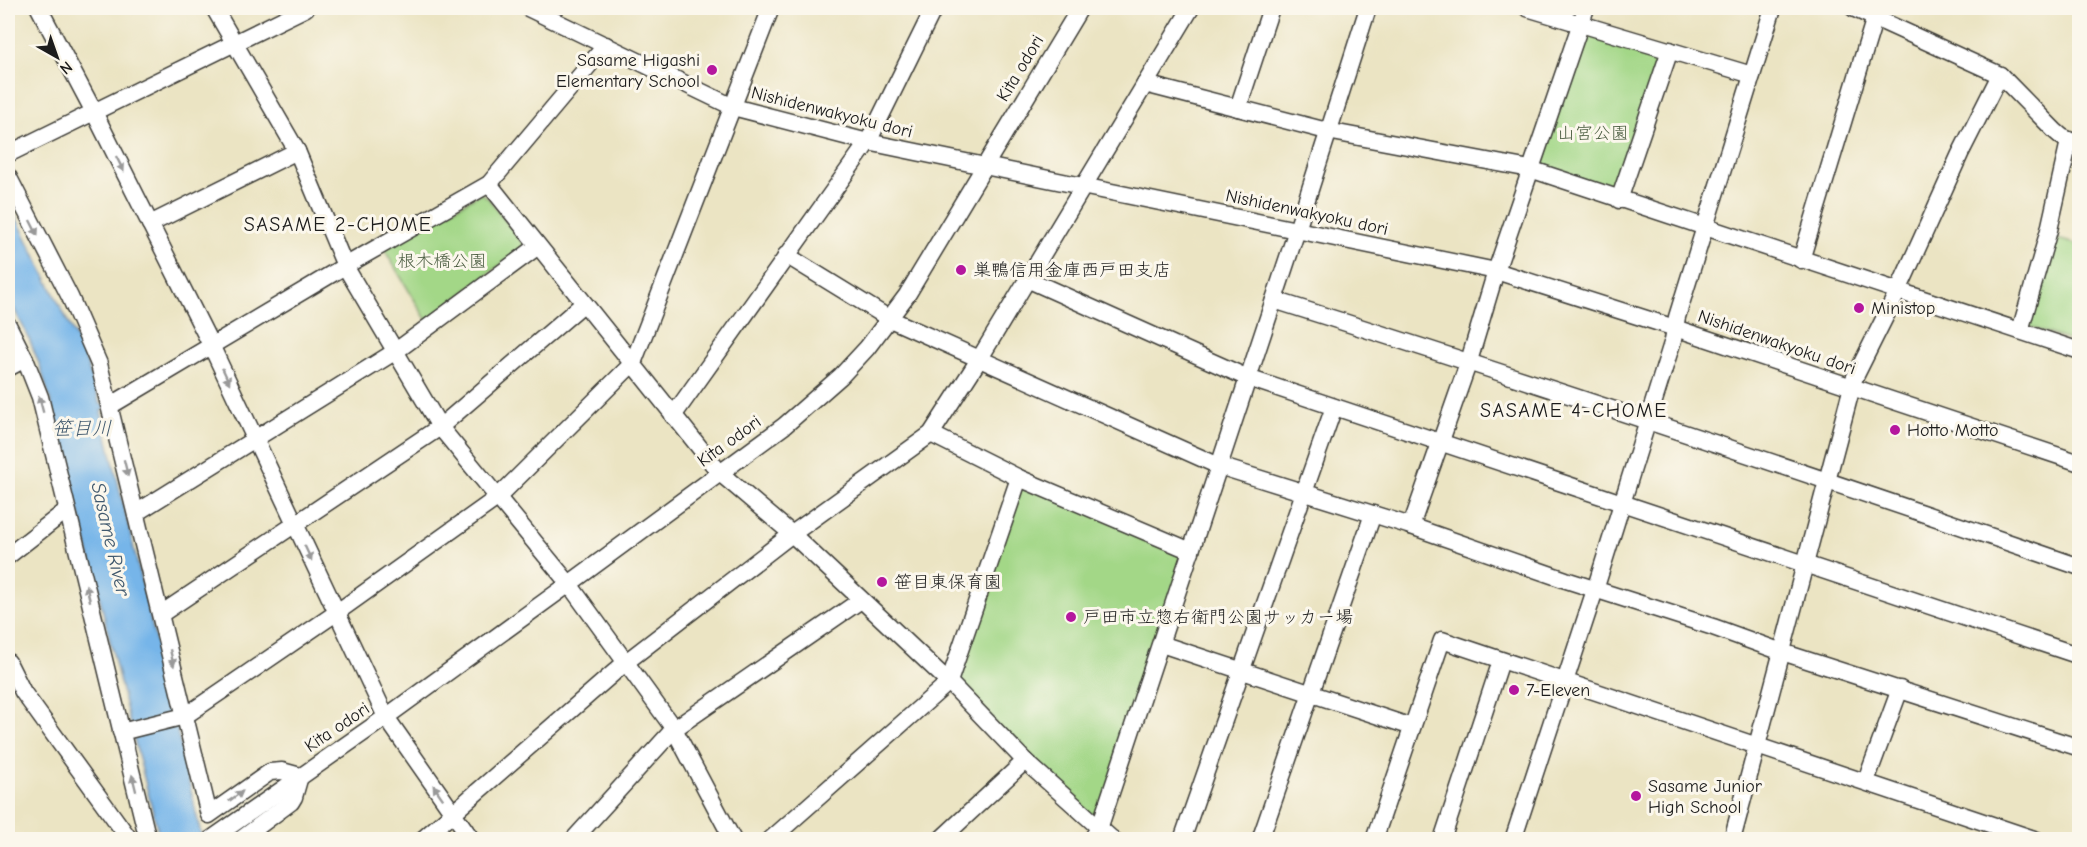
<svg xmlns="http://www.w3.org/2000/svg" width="2087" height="847" viewBox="0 0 2087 847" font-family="'Comic Neue','Klee One',sans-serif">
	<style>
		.green { fill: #a3d787; stroke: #607a52; stroke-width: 1.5 }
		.water { fill: #76b5e9; stroke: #496882; stroke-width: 1.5 }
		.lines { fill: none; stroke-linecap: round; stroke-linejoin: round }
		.minor-casing { stroke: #3b3a35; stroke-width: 19 }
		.minor { stroke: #fff; stroke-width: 16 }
		.oneway { fill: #999 }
		.poi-dot { fill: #b5179e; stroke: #fbf7ec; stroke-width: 2 }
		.labels { text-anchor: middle; stroke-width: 6; stroke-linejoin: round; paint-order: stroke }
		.poi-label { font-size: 18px; fill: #1c1c1c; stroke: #fbf7ec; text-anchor: start }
		.street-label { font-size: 18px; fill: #1c1c1c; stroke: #fbf7ec }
		.park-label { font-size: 18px; fill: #4b5d41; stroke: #fbf7ec }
		.neighbourhood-label { font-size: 20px; letter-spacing: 1.5px; fill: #1c1c1c; stroke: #fbf7ec }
		.water-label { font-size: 20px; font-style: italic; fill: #40596e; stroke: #fbf7ec }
	</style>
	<rect width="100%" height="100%" fill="#fbf7ec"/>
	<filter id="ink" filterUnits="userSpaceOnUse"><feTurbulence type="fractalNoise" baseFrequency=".0167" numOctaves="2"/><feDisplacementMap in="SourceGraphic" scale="12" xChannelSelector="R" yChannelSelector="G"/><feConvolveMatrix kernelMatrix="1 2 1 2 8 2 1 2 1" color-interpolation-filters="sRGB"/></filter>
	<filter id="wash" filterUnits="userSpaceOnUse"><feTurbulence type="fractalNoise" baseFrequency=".008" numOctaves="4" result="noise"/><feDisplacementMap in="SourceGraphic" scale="24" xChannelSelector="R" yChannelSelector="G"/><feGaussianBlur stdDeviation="1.35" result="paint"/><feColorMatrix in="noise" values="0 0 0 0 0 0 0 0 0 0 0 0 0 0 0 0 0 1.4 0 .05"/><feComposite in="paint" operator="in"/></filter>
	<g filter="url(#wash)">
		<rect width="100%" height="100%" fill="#ebe4c3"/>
		<!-- green -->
		<g class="green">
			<polygon points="1587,31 1657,52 1661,58 1615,192 1541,167 1538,162 1582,37"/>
			<polygon points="481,193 488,198 525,246 427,321 384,249"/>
			<polygon points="2054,238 2079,245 2079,344 2027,326"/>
			<polygon points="1019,478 1191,551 1099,829 949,682"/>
		</g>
		<!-- water -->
		<polygon class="water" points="8,201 82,350 86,349 88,353 84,355 100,404 104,405 105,409 101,411 176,726 180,726 181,729 177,730 202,839 160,839 128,716 77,503 71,504 71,501 76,500 56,419 40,366 28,336 8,297"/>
	</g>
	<g filter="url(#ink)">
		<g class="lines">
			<!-- minor casing -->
			<g class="minor-casing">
				<g id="minor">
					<polyline points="39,8 94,112 210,343 386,717 472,840"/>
					<polyline points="214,8 297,151 345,266 440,427 569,584 674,729 733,840"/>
					<polyline points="528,8 733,107 868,142 1496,271 1675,328 2080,463"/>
					<polyline points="1527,8 1752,75"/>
					<polyline points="1853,8 2000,75 2055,131 2062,137 2080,145"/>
					<polyline points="1145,84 1327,131 1530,169 2080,351"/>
					<polyline points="1238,108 1271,8"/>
					<polyline points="8,154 306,8"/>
					<polyline points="8,176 70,297 99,364 209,815 270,772 282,771 300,776 294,797 291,802 240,840"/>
					<polyline points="489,184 720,473 792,534 949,682 1025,761 1113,840"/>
					<polyline points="1619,200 1670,50"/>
					<polyline points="150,224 297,151"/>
					<polyline points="786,255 890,319 1219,466 1411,526 1566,580 1713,627 1782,652 2080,748"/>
					<polyline points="1801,260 1875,17"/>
					<polyline points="1027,279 1248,378 2080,656"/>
					<path d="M1274,300C1544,385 1812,475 2080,567"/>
					<polyline points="8,325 25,359 40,397 148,840"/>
					<polyline points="2020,331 2049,230 2069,141"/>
					<polyline points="8,368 25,359"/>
					<polyline points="110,406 345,266 489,184 606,45"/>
					<polyline points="673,416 868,142 934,8"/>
					<polyline points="931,434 1019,478 1191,551"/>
					<polyline points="136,513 396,351 538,246"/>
					<polyline points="1411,526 1469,361 1496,271 1586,8"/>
					<polyline points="8,556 67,510"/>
					<polyline points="161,614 440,427 583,304"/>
					<polyline points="1161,644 1412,727"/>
					<polyline points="8,662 23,692 130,840"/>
					<polyline points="121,732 185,716 336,613 497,498 633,363 771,8"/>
					<polyline points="1866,781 1900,689"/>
					<polyline points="210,840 386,717 569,584 784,426 841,376 867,348 907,295 1080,8"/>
					<polyline points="422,840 626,662 792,534 931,434 980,358 1191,8"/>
					<polyline points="573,840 674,729 861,600"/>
					<polyline points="770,840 949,682 1019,478"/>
					<polyline points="940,840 1025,761"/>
					<polyline points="1091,840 1099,829 1297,230 1368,8"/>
					<polyline points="1182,840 1334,407"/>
					<polyline points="1260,840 1373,514"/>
					<polyline points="1374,840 1442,640 2037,840"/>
					<polyline points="1442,840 1501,661"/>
					<polyline points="1513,840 1595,590 1673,340 1677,317 1773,8"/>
					<polyline points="1732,840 1854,379 1898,291 1960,154 2000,75"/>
				</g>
			</g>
			<!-- minor -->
			<use href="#minor" class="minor"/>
		</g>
		<!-- one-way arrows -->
		<defs><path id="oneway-solid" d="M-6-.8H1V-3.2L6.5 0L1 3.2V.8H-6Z" transform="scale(1.5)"/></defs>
		<g class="oneway">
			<use href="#oneway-solid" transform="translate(120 164) rotate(63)"/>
			<use href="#oneway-solid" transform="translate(34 228) rotate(63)"/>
			<use href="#oneway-solid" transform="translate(226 376) rotate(65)"/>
			<use href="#oneway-solid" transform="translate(41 404) rotate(-105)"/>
			<use href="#oneway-solid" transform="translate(126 468) rotate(76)"/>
			<use href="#oneway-solid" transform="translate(308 553) rotate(65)"/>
			<use href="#oneway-solid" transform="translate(88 593) rotate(-104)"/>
			<use href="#oneway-solid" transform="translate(172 658) rotate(77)"/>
			<use href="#oneway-solid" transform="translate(134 783) rotate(-104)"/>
			<use href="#oneway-solid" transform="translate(438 792) rotate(-125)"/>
			<use href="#oneway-solid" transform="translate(236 796) rotate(-36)"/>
		</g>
	</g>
	<!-- markers -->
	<g class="poi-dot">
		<circle cx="712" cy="70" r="6"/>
		<circle cx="961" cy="270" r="6"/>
		<circle cx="1859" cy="308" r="6"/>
		<circle cx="1895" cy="430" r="6"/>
		<circle cx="882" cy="582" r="6"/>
		<circle cx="1071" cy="617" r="6"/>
		<circle cx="1514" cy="690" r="6"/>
		<circle cx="1636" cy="796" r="6"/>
	</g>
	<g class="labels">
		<!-- poi labels -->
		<g class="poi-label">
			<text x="700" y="66" text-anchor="end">Sasame Higashi<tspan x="700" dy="21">Elementary School</tspan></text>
			<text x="973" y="276">巣鴨信用金庫西戸田支店</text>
			<text x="1871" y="314">Ministop</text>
			<text x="1907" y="436">Hotto Motto</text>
			<text x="894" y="588">笹目東保育園</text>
			<text x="1083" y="623">戸田市立惣右衛門公園サッカー場</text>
			<text x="1526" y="696">7-Eleven</text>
			<text x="1648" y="792">Sasame Junior<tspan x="1648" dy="21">High School</tspan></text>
		</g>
		<!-- street labels -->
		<g class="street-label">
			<text transform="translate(1020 68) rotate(-59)" y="6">Kita odori</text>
			<text transform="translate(832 112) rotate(14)" y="6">Nishidenwakyoku dori</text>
			<text transform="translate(1307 212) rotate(12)" y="6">Nishidenwakyoku dori</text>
			<text transform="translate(1777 342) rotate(19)" y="6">Nishidenwakyoku dori</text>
			<text transform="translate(729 441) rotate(-36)" y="6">Kita odori</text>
			<text transform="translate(337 727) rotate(-34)" y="6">Kita odori</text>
		</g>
		<!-- park labels -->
		<g class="park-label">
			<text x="1593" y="139">山宮公園</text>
			<text x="442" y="267">根木橋公園</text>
		</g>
		<!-- neighbourhood labels -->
		<g class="neighbourhood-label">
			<text x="338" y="231">SASAME 2-CHOME</text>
			<text x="1574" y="417">SASAME 4-CHOME</text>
		</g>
		<!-- water labels -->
		<g class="water-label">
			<text x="82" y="435">笹目川</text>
			<text transform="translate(111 539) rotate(77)" y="7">Sasame River</text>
		</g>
	</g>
	<!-- margin -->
	<rect width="2087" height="847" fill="none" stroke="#fbf7ec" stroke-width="30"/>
	<!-- north arrow -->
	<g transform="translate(57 57) rotate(140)" stroke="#fbf7ec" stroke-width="4.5" paint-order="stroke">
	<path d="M0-4.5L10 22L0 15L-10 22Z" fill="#1c1c1c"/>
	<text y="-9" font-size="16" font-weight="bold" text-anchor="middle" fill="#1c1c1c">N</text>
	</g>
</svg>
